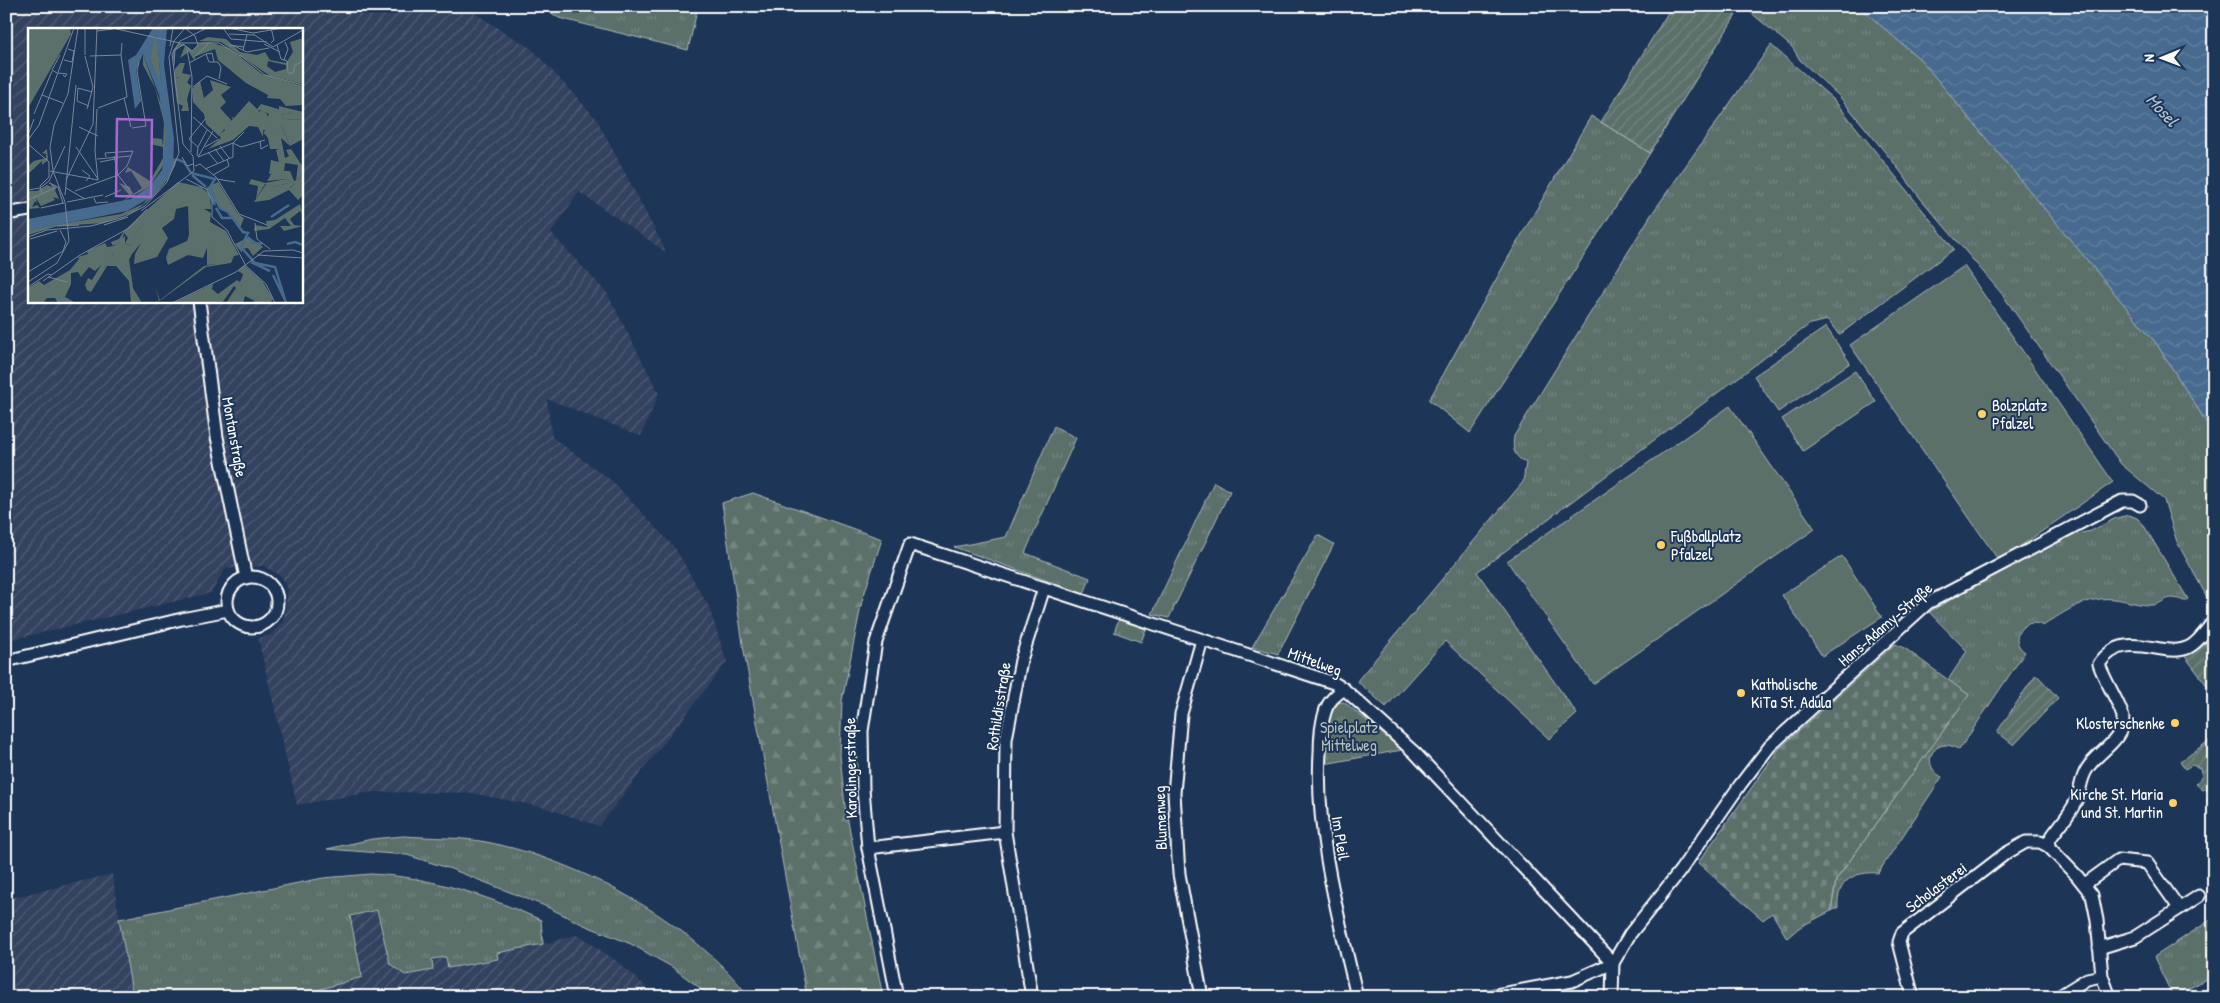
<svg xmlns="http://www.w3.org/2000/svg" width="2220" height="1003" viewBox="0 0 2220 1003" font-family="'Patrick Hand',sans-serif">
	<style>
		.industrial { fill: url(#industrial-furrows); fill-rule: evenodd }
		.grass { fill: url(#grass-tufts); stroke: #aeb8b5 }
		.forest { fill: url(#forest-firs); stroke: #aeb8b5 }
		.cemetery { fill: url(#cemetery-stones); stroke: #aeb8b5 }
		.garden { fill: url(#garden-furrows); stroke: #aeb8b5 }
		.pitch { fill: #5c706b; stroke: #aeb8b5 }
		.water { fill: url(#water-waves); stroke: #90a6bb }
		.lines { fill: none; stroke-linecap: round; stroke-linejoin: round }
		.minor-casing { stroke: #fff; stroke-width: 15 }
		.minor { stroke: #1d3557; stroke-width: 11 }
		.poi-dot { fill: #ffd166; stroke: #1d3557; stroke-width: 2 }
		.labels { text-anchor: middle; stroke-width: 4; stroke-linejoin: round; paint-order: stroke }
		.poi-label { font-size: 16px; fill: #fff; stroke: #1d3557; text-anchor: start }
		.street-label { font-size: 16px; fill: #fff; stroke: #1d3557 }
		.park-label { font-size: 16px; fill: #b6bfbc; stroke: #1d3557 }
		.water-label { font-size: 18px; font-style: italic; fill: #b5c4d2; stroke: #1d3557 }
		.inset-river { fill: none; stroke: #466b8e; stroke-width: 2.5 }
		.inset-road { fill: none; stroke: #77869a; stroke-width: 1 }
		.view { fill: #a36bd2; fill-opacity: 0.15; stroke: #a36bd2; stroke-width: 2.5 }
		.inset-edge { fill: none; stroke: #fff; stroke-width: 2.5 }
	</style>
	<defs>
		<pattern id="industrial-furrows" width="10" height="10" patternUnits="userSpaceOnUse" patternTransform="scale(1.25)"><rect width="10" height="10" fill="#33425f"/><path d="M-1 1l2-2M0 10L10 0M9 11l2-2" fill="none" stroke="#525e77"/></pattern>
		<pattern id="grass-tufts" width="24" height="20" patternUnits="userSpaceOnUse" patternTransform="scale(1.25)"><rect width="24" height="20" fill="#5c706b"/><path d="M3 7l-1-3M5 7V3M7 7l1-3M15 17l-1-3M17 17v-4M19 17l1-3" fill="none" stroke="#748581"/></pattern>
		<pattern id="forest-firs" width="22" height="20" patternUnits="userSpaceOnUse" patternTransform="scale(1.25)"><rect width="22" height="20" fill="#5c706b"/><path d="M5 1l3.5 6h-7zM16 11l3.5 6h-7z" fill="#748581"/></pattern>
		<pattern id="cemetery-stones" width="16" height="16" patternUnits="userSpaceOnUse" patternTransform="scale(1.25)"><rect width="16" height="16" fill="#5c706b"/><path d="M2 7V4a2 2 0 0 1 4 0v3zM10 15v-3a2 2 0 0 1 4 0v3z" fill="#748581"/></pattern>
		<pattern id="garden-furrows" width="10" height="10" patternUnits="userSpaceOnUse" patternTransform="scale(1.25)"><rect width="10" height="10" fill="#5c706b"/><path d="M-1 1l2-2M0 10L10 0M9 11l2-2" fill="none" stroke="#748581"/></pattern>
		<pattern id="water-waves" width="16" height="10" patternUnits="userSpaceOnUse" patternTransform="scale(1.25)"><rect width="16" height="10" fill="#466b8e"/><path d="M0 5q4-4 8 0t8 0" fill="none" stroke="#62819f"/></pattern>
	</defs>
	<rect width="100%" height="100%" fill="#1d3557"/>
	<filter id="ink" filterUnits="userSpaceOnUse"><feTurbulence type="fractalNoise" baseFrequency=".02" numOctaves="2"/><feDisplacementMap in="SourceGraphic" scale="10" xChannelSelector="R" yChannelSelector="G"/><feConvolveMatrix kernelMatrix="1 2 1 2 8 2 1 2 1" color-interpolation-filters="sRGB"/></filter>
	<g filter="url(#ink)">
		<!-- industrial -->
		<g class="industrial">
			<path d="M6,6H463L532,49L596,118L667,253L579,192L551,233L607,293L659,393L641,436L547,399L552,437L612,481L675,548L709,607L727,662L599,826L546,808L471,793L372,792L297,805L258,638L270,635L283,622L288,589L281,576L263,566L225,569L211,593L6,641ZM29,29H301V301H29Z"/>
			<polygon points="112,874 133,997 6,997 6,899"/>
			<polygon points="377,910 390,964 447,957 449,968 498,959 497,953 543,944 576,935 585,939 622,965 657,997 294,997 362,977 350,915"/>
		</g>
		<!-- grass -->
		<g class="grass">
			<polygon points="541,6 698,6 688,50 559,18"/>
			<polygon points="1743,6 1858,6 1921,60 2156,343 2214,434 2214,610 2177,542 2164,500 2121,464 2002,294 1921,199 1894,163 1839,96 1800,60 1793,48"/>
			<path d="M1771,45L1834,100L1954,249L1839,335L1828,320L1810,324L1477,572L1577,714L1549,739L1445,641L1386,707L1357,681L1523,482L1526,463C1514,456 1512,450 1514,436L1651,215Z"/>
			<polygon points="1591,116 1650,153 1470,433 1429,400 1508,258"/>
			<polygon points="1054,426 1076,438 1025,553 1090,578 1084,594 954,547 1006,537"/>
			<polygon points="1214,482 1230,491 1169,618 1152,614"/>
			<path d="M2129,515L2137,518L2143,524L2188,599L2184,601C2165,593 2165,604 2152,605C2140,606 2126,600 2114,599C2087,596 2065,611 2043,626C2025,615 2006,639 2025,652L1959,750C1935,733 1918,765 1942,777L1878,873C1854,871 1836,881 1838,908L1831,911L1836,880L1968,695L1948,680L1967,651L1929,612L2062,537L2091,531L2116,518Z"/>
			<polygon points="1318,535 1334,544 1278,654 1252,647"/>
			<polygon points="1119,619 1146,629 1141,642 1114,632"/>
			<polygon points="1344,702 1402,750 1324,764 1329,714 1336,703"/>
			<path d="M403,836C431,838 460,837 486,842C577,859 693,922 749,997H712L672,967L631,944L584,925L545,906L451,869L407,855L327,849L372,839Z"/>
			<path d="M371,874C432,877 485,895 541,920L543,944L497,953L498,959L448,968L446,957L432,959L433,970L405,975L390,964L377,910L350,916L362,977L294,997H133L119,919L323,878Z"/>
			<polygon points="2212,919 2214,975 2173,997 2154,957"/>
		</g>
		<!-- forest -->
		<polygon class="forest" points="753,493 882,539 862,601 842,701 840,755 845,806 883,997 807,997 744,651 722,503"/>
		<!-- cemetery -->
		<polygon class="cemetery" points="1895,644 1903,647 1969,695 1836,880 1831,911 1800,927 1787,938 1772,913 1763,920 1698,863 1779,749"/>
		<!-- garden -->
		<g class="garden">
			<polygon points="1672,6 1725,6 1736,15 1650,153 1601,122"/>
			<polygon points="2214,635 2214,695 2184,655"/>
			<polygon points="2036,674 2058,698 2014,745 1997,732"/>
			<polygon points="2210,740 2214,743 2214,810 2207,800 2211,793 2209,793 2207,788 2203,790 2196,784 2202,777 2200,768 2192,765 2185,769 2180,762"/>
		</g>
		<!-- pitch -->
		<g class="pitch">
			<polygon points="1964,266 2113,482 1999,561 1850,345"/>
			<polygon points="1826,327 1850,363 1778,412 1754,376"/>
			<polygon points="1855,371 1876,402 1803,451 1782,419"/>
			<polygon points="1730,406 1815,529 1593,684 1507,561"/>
			<polygon points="1842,556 1882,617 1822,656 1782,595"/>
		</g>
		<!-- water -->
		<polygon class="water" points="1858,6 2214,6 2214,434 2156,343 1921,60"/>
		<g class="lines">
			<!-- minor casing -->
			<g class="minor-casing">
				<g id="minor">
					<polyline points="6,214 29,210"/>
					<polyline points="199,301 217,437 246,578"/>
					<circle cx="252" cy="602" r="25"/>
					<polyline points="6,661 182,619 228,610"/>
					<path d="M1344,689C1336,695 1328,701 1325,712C1321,724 1320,740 1320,753C1315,835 1339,918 1357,997"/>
					<path d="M2048,846L2050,839C2058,827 2070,815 2076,801C2081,791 2080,779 2087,769C2097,752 2122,742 2123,720C2124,710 2103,678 2099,664C2125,626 2163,660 2189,647C2199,642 2206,630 2213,622"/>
					<polyline points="868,848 1005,832"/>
					<polyline points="2085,884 2118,860 2147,863 2179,908"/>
					<polyline points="2099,948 2135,937 2199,896"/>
					<polyline points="897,997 868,848 863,789 862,731 876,642 910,544 1334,683 1344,689 1415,753 1613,963"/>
					<polyline points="1032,997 1005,832 1006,739 1021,660 1044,588"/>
					<polyline points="1202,997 1179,874 1174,793 1181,714 1202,640"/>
					<polyline points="1485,997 1572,981 1613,963"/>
					<polyline points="1612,997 1613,963 1630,934 1680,871 1740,785 1770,746 1928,603 2122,501 2133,501 2140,505"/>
					<polyline points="1913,997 1899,942 1902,933 2005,854 2026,842 2040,842 2048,846 2077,876 2092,895 2097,920 2102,976 2110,997"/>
					<polyline points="2058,997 2087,979 2102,976"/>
				</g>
			</g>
			<!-- minor -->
			<use href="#minor" class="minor"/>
		</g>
	</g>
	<!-- markers -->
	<g class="poi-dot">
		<circle cx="1982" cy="414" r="5"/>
		<circle cx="1661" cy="545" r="5"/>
		<circle cx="1741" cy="693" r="5"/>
		<circle cx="2175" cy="723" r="5"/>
		<circle cx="2173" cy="803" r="5"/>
	</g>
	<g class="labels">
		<!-- poi labels -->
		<g class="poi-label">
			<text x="1992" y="411">Bolzplatz<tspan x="1992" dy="18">Pfalzel</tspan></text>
			<text x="1671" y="542">Fußballplatz<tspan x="1671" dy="18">Pfalzel</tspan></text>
			<text x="1751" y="690">Katholische<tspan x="1751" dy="18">KiTa St. Adula</tspan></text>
			<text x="2165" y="729" text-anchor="end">Klosterschenke</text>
			<text x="2163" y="800" text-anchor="end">Kirche St. Maria<tspan x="2163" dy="18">und St. Martin</tspan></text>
		</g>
		<!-- street labels -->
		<g class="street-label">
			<text transform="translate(235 437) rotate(80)" y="6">Montanstraße</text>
			<text transform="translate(1885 624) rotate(-41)" y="6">Hans-Adamy-Straße</text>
			<text transform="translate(1315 661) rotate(20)" y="6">Mittelweg</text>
			<text transform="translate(998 706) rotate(-81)" y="6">Rothildisstraße</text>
			<text transform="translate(850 768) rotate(-91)" y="6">Karolingerstraße</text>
			<text transform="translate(1160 818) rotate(-92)" y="6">Blumenweg</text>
			<text transform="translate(1341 838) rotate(81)" y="6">Im Pleil</text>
			<text transform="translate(1936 887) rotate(-37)" y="6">Scholasterei</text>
		</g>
		<!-- park labels -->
		<g class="park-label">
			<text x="1349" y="733">Spielplatz<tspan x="1349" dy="18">Mittelweg</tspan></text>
		</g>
		<!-- water labels -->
		<g class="water-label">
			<text transform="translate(2162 110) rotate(47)" y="6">Mosel</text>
		</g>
	</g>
	<!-- overview -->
	<g transform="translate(28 28)">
		<rect width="275" height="275" fill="#1d3557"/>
		<path d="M129,7L133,54L135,58L129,50L122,31V21ZM115,26L136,85L138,107L136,136L121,159L90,176L102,168L91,155L102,159L104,167L114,160L103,143L97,145L100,139L122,153L135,130V119L122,116L124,110L134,111L135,118L136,94L127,60L115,37ZM153,49L163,58L159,71L161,83H153L155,78L149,75L146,50ZM182,52L203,59L193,67L198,74L192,80L203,92L191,108L178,96L176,86L165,74L164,61L172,53L176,70L185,62ZM251,78L275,84V92L256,91L253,87L264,85L251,83ZM226 90a7 7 0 1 1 14 0a7 7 0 1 1-14 0ZM254,98L262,118L253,110L258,135L257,130L261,128L258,122L263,121L275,139V149L268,152L270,137L257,135L256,144L241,146L243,132L251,134L248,122L251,121H242L240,110L235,104L241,101L246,104ZM19,121L20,132L14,137V133L0,146V138L6,133L18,130V126L14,125ZM146,130L149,131L147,138L140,151L125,169L106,184L76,195L30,198L0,207V203L9,200L93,186L115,176L141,148ZM223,151L237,155L258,151L267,156L261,160L260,155L246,159L237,156L228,171L230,158L221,156ZM22,154L29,159L27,162L31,171L25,169L27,172L13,178L8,170L9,175L7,173L4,179L9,177L12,180L0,181V163H9L19,157L24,159ZM190,154L210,186L216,190L212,200L200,184L192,180L188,174L185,176L178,160ZM272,176L275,187L272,183L262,191L266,197L275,198L256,203L252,198H263L257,190L241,201L226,203L227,197L239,199L238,193L247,192ZM110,190L117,195L105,209L108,212L103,218L97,215L100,210L96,205L94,212L85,218L83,214L91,211L96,203ZM221,209L235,219L225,228L220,220L214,221V225L207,216ZM179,219H183L189,236L179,237ZM86,226L88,238H79L63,264L59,262L57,257L60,250L64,252L77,231ZM216,237L235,254L245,271L242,275H227L225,272L230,269L213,260L215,246L210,243Z" fill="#5c706b"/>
		<path d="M0,0H42L43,6L0,80ZM180,9L198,11L212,24L229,27L237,24L242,32L258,35L265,24L262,14L275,10V56L242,48L193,14L171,13ZM240,33L258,37V41L247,44L239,38ZM181,14L201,20L234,46L275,58V77L258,78L252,71L239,70L240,67L218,55L190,32L187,21L168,28L166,32L161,24L152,30L157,18H152L147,23L145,35V22L151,15L157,17L165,23L171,15ZM152,35H157L154,45L163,47L159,55L154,54L152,49L146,50L147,41ZM221,73L229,81L233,76L264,85L253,87L256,91L275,92V111L262,118L254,98L251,105L235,102V109L230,99L221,98L205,112L180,121L193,110L191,107L197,102L195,99L205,91L203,88L206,90ZM231,82L241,86L237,96L226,91ZM245,143H262L266,153L275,149L274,168L270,172L261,162L241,172L226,174L238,156L246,159L260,155L262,160L267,156L258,151L239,153ZM150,154L173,159L182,167L183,181H176L183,185L182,194L198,203L211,227L206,228L203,235L178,239L133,272L125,275L131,272L127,259L132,272L176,238L188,236L183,219L179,220L175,230L160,227L140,237L138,230L141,221L159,213L161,207L160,178L148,181L146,191L134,200L140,210L129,229L106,236L107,226L113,215L104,226L101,232L105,260L114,275H103L101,253L88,238L85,226L67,243L61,239L53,249L50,244L43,245V256L37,269L48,275H30L27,270H19L15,275H0V260L11,253L16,257L42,242L51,231L50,229L60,226L59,223L77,215L79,219L86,218L97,208V215L103,218L107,212L104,210L116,196L110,190ZM216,245L213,260L223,262L230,269L225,272L217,268L215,275H198L208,260L206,258L194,275H145L185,256L184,261L190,266L209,252L212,254Z" fill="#5c706b" fill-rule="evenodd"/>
		<path d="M125,0H139L136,36L146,111L145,141L141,148L123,169L99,183L0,203V191L103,171L121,159L134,142L138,107L131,67L115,26L108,42L113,73L107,81L100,32L108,27ZM128,7L130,22L133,55L122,31Z" fill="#466b8e" fill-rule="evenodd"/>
		<path class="inset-river" d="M148,131L156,134L163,145L187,151L182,159L192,180L200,184L215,204L220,205L213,219L227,235L247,239L258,275M164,147L178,159M180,162L187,177M188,180L194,190H204M243,189L261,177M220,209L225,215L234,216M259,216L267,214L275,217M223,234L242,243M245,247L258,274"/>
		<path class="inset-road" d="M57,0V27M84,0L152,15H191L214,29M195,0L203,11L239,14M201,0L225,5L255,0M69,3L85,1M201,6L226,7M225,6L245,19L275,2M243,15L246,12L243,0M155,16L164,23L170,17L167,8L157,0M236,16L252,24M201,17L216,19M204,17L219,24L241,20M249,17L253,31L259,33L260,45H265L267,37L275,33M142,18L145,0M159,21L164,49L163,124M215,22L219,7M178,26L184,25L186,34M212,27L237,47L275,57M57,28L65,59L59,81M62,28L93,27M168,28L180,16M36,32L44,34L46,23L40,21M256,32L260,21L257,14M161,35L178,26L181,34H190L193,39L191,51M146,37L147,22L155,17M29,45L24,42L32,27M30,45L39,46L37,49L35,47M165,59L179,48L199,56M14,67L35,75M96,70L103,99M61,78L49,73L50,60L64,64M70,80L99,69L93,27L94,15M69,81L67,123L70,152M6,86L24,43M165,89L189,110M51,99L70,108M104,100L118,98L109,43L111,34M0,107L6,91M0,112L11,97L46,0M232,113L233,121L240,117M205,115L213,119L237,112M0,116L21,134V149L12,158L14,166M192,118L201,130M48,119L70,151M170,119L161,111L178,90M177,119L191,111M187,121L196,133M180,124L190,136M86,128L90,147M169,128L170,119L179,102M154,129L159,138L165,136M170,129L205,115M170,129L185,103M69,131L103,128M72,134L87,131M167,138L172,136L188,149L211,186L239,197M177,141L205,129V115L216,104M54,142L62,148L58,153M22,143L70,152M90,147L105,166M185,147L201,138L199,131M158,151L178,161L184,172V189L199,202L218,238L238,256L247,275M189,151L207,154M38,152L65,96L69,0M21,155L30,159L35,175M38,160L57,171M0,162L12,160L21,153L37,118M47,163L90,147L99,138L105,123L77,125L78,129M37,167L48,57M77,169L93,162M66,170L68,175L80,174M0,172L27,160M39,174L75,167M13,180L36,175M113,183L166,143L165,128L155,116L144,26L152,13L179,0M227,195L229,211L242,221M76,197L100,189M29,198L51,197M0,209L19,202L63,198L96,189L117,178L139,154L151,125L141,29L146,13L157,0M2,211L29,203M229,227L275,230M0,244L35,223L38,214L32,202M20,249L39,254M15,253L52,227L101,200L119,181M0,254L29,235L41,213L37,174L25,143L22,119L26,97L40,66L50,0M0,259L20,246L23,247M144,275L208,244L236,223L265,222L275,225"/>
		<path class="view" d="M89,91L124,92L123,169L88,168Z"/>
		<rect width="275" height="275" class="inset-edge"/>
	</g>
	<!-- margin -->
	<rect width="2220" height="1003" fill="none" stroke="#1d3557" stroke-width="25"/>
	<rect x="12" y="12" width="2195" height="978" fill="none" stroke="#fff" stroke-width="2" filter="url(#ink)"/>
	<!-- north arrow -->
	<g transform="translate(2162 58) rotate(269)" stroke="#1d3557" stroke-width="4" paint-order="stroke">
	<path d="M0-4L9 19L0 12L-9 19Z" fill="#ffffff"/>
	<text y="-8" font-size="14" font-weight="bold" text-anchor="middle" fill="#ffffff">N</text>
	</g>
</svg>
